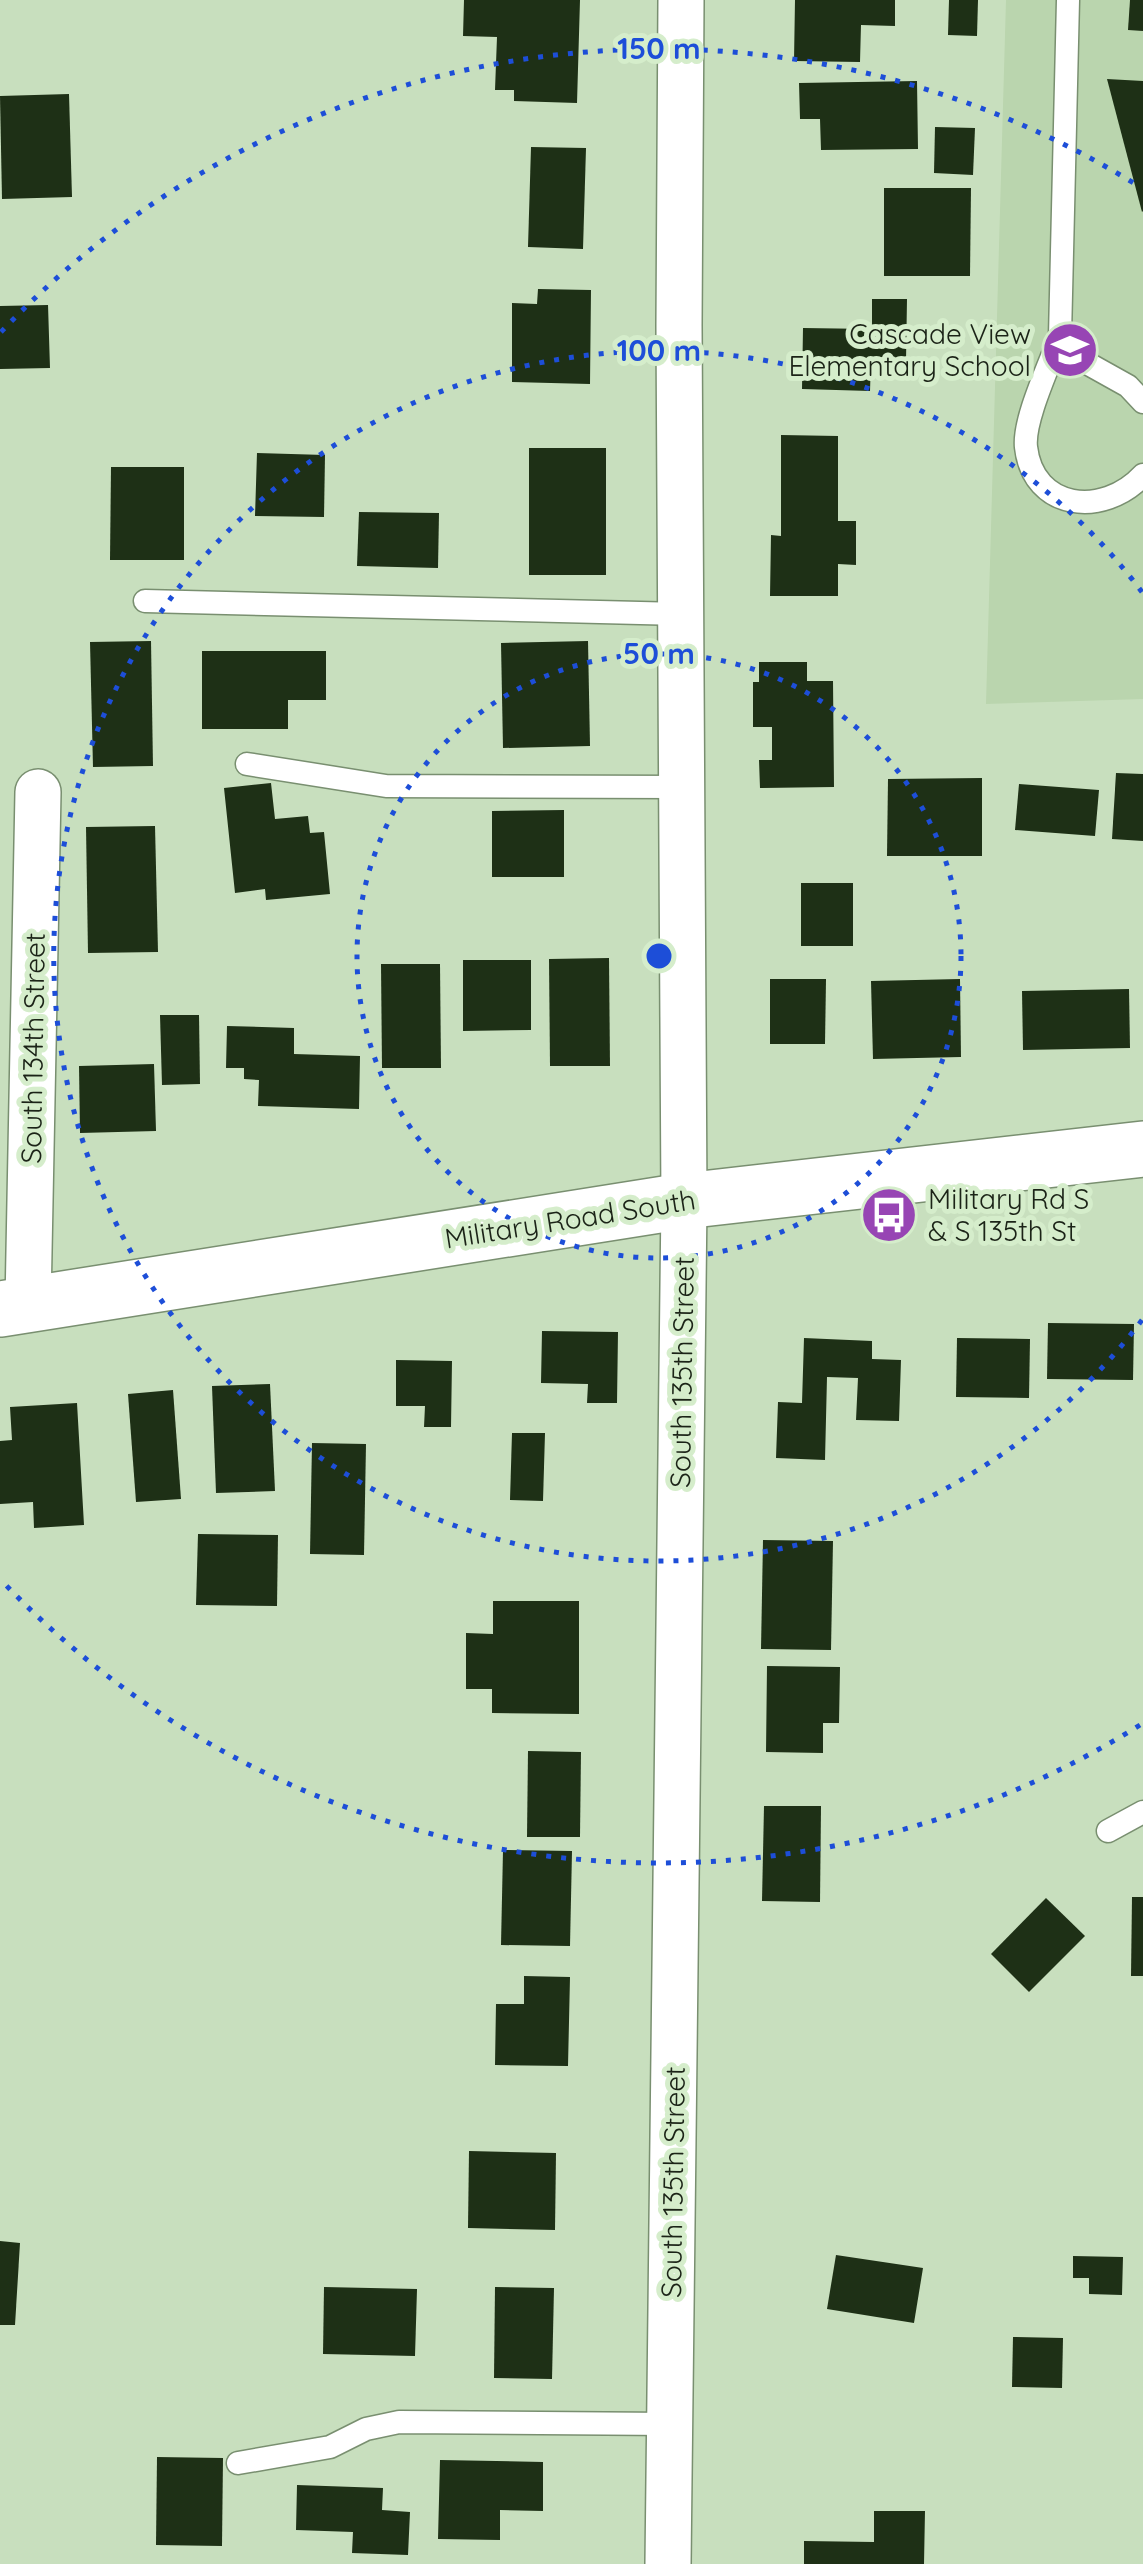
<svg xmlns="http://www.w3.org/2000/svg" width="1143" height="2564" viewBox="0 0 1143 2564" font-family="Quicksand,sans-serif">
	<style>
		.built { fill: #bad5ae }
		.building { fill: #1e3016 }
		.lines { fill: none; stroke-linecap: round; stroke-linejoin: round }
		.lane-casing { stroke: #798f70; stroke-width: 25 }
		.street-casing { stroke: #798f70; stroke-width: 48 }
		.secondary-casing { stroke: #798f70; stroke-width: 58 }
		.lane { stroke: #fff; stroke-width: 22 }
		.street { stroke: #fff; stroke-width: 45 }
		.secondary { stroke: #fff; stroke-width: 55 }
		.ring { fill: none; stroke: #1d4ed8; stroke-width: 5; stroke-dasharray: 5 10 }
		.labels { text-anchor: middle; stroke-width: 10; stroke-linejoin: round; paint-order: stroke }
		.poi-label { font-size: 28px; fill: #1b2317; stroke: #d5edcb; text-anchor: end }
		.street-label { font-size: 28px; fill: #1b2317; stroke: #d5edcb }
		.centre { fill: #1d4ed8; stroke: #d5edcb; stroke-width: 5 }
		.ring-label { font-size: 30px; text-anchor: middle; font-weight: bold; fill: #1d4ed8; stroke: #d5edcb; stroke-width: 10; stroke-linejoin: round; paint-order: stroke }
	</style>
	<rect width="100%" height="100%" fill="#c8dfbe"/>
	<!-- built -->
	<polygon class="built" points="1006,0 1143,0 1143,699 986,704"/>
	<!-- building -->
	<g class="building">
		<polygon points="464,0 580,0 577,103 514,101 514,90 495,90 497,37 463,36"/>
		<polygon points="795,0 895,0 895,26 861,25 860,62 794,61"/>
		<polygon points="949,0 978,0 977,36 948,35"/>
		<polygon points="1130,0 1143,0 1143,31 1128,30"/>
		<polygon points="1107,79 1143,81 1143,211 1142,212"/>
		<polygon points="917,81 918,149 821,150 820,119 800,119 799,83"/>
		<polygon points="69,94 72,197 2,199 0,96"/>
		<polygon points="935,127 975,128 973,175 934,173"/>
		<polygon points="531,147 586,148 583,249 528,247"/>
		<polygon points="884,188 971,188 970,276 884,276"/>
		<polygon points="538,289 591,290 590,384 512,382 512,303 537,304"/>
		<polygon points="872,299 907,299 906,361 871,360 870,391 802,389 803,328 872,329"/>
		<polygon points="48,305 50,368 0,369 0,306"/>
		<polygon points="781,435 838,436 838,521 856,521 856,565 838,564 838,596 770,596 771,535 781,536"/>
		<rect x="529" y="448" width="77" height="127"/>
		<polygon points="257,453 325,455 324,517 255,516"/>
		<polygon points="111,467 184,467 184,560 110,560"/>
		<polygon points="359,512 439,513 438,568 357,566"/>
		<polygon points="151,641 153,766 93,767 90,642"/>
		<polygon points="588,641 590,746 503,748 501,643"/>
		<polygon points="202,651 326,651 326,700 288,700 288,729 202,729"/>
		<polygon points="759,662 807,662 807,681 833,681 834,787 760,788 759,760 772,760 772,727 753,727 753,682 759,682"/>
		<polygon points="1116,773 1143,774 1143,841 1112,839"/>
		<polygon points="982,778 982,856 887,856 888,779"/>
		<polygon points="271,783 275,819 308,816 310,833 324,832 330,894 266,900 265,889 235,893 224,788"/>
		<polygon points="1019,784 1099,790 1095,836 1015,830"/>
		<polygon points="564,810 564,877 492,877 492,811"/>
		<polygon points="155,826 158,952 88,953 86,827"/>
		<rect x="801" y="883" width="52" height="63"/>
		<polygon points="609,958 610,1066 550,1066 549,959"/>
		<polygon points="463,960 531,960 531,1030 463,1031"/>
		<polygon points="381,964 440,964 441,1068 382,1068"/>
		<polygon points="770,979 826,979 825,1044 770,1044"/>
		<polygon points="960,979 961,1057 873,1059 871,981"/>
		<polygon points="1129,989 1130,1048 1023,1050 1022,991"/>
		<polygon points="160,1015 199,1015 200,1084 162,1085"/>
		<polygon points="227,1026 294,1028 294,1054 360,1056 359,1109 258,1106 259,1080 244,1079 244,1068 226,1068"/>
		<polygon points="154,1064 156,1131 80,1133 79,1066"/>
		<polygon points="1048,1323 1134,1324 1133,1380 1047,1379"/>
		<polygon points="542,1331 618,1332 617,1403 587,1403 588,1384 541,1383"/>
		<polygon points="804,1338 872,1341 872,1359 901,1360 899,1421 856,1420 858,1378 827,1377 825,1460 776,1458 778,1402 802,1403"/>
		<polygon points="957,1338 1030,1339 1029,1398 956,1397"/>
		<polygon points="396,1360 452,1361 451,1427 424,1427 425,1406 396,1406"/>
		<polygon points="270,1384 275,1491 216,1493 212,1386"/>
		<polygon points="173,1390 181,1499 136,1502 128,1394"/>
		<polygon points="77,1403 84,1525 34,1528 33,1502 0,1504 0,1441 12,1440 10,1407"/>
		<polygon points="512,1433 545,1433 543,1501 510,1500"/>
		<polygon points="312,1443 366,1444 364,1555 310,1554"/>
		<polygon points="198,1534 278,1535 277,1606 196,1605"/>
		<polygon points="763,1540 833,1541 831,1650 761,1649"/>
		<polygon points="493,1601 579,1601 579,1714 492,1713 492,1689 466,1689 466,1633 493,1634"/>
		<polygon points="767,1666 840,1667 839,1723 823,1723 823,1753 766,1752"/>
		<polygon points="528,1751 581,1752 580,1837 527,1837"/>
		<polygon points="764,1806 821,1806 820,1902 762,1901"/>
		<polygon points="503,1850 572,1851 570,1946 501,1945"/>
		<polygon points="1132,1897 1143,1897 1143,1976 1131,1976"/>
		<polygon points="1046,1898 1085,1936 1029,1992 991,1954"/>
		<polygon points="524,1976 570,1977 568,2066 495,2065 496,2004 524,2004"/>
		<polygon points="469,2151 556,2153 555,2230 468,2228"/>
		<polygon points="0,2241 20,2243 15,2325 0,2325"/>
		<polygon points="836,2255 923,2268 914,2323 827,2309"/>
		<polygon points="1073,2256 1123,2257 1122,2295 1089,2294 1089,2278 1073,2278"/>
		<polygon points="324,2287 417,2289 415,2356 323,2354"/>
		<polygon points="495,2287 554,2288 552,2379 494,2378"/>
		<polygon points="1013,2337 1063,2338 1062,2388 1012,2387"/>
		<polygon points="157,2457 223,2458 222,2546 156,2545"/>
		<polygon points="440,2460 543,2462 543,2511 500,2510 500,2540 438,2539"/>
		<polygon points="297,2485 383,2488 382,2510 410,2512 408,2555 352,2553 353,2532 296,2530"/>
		<polygon points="874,2511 925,2511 924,2564 804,2564 804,2541 874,2542"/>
	</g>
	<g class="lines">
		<!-- lane casing -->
		<g class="lane-casing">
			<g id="lane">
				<polyline points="1060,336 1068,0"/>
				<path d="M1143,402L1128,386L1076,357L1060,336C1050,364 1023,420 1026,447C1033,510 1103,518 1143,475"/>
				<polyline points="145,601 681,614"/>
				<polyline points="247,764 386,786 682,787"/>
				<polyline points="1108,1831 1143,1812"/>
				<polyline points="238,2463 330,2447 366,2429 399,2422 670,2424"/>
			</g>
		</g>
		<!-- street casing -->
		<g class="street-casing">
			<g id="street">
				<polyline points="28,1303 38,792"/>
				<polyline points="668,2564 684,1201 679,325 681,0"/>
			</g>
		</g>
		<!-- secondary casing -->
		<g class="secondary-casing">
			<polyline id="secondary" points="0,1309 684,1201 1143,1149"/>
		</g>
		<!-- lane -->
		<use href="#lane" class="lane"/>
		<!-- street -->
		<use href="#street" class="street"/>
		<!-- secondary -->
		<use href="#secondary" class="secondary"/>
	</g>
	<!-- distance rings -->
	<g class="ring">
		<circle cx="659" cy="956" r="302"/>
		<path d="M1142 1320A605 605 0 1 1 1142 592"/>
		<path d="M1140 1725A907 907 0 0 1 1 1580M1 332A907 907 0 0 1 1140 187"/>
	</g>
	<!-- icons -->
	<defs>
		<g id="school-disc" transform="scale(2.875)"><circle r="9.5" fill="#9745b4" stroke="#d5edcb"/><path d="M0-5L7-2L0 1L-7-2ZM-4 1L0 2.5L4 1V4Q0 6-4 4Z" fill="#fff"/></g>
		<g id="bus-disc" transform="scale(2.875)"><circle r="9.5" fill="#9745b4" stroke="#d5edcb"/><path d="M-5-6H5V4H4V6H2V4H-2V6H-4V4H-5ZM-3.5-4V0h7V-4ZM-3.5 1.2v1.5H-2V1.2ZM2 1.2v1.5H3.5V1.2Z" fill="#fff"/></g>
	</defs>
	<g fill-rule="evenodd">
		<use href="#school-disc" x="1070" y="350"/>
		<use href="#bus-disc" x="889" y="1215"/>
	</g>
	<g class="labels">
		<!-- poi labels -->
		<g class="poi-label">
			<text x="1031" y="344">Cascade View<tspan x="1031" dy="32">Elementary School</tspan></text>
			<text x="928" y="1209" text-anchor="start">Military Rd S<tspan x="928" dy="32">&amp; S 135th St</tspan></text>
		</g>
		<!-- street labels -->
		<g class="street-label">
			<text transform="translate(33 1048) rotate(-89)" y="10">South 134th Street</text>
			<text transform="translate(570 1219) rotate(-9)" y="10">Military Road South</text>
			<text transform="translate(682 1372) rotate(-89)" y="10">South 135th Street</text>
			<text transform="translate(673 2182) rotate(-89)" y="10">South 135th Street</text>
		</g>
	</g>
	<circle cx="659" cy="956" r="15" class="centre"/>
	<g class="ring-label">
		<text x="659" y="59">150 m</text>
		<text x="659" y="361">100 m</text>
		<text x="659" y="664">50 m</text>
	</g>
</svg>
